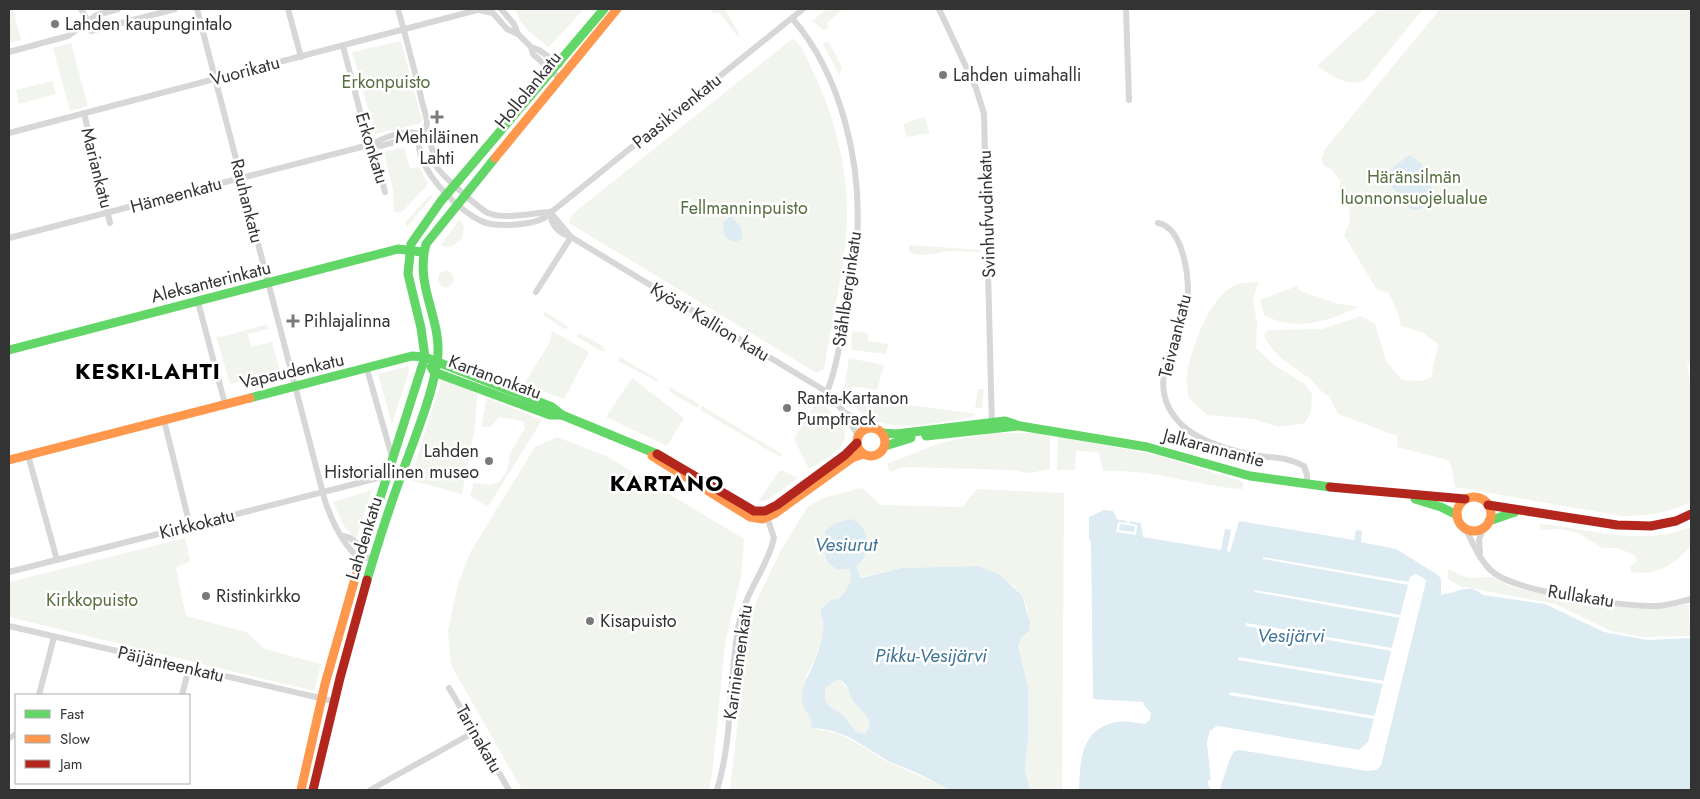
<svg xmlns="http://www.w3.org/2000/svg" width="1700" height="799" viewBox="0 0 1700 799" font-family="Jost,sans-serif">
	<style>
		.green { fill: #f1f5ed }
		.water { fill: #ddebf3; fill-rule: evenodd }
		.pier { fill: #fff; fill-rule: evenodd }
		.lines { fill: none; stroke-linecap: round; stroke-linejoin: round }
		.street { stroke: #d7d7d7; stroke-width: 6 }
		.fast { stroke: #63d668; stroke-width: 9 }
		.slow { stroke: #ff974d; stroke-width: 9 }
		.jam { stroke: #b3261e; stroke-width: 9 }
		.poi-dot { fill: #7a7a7a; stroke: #fff; stroke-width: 2 }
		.labels { text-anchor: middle; stroke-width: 5; stroke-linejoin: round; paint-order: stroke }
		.poi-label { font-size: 18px; fill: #333; stroke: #fff; text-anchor: start }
		.street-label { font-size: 18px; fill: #333; stroke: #fff }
		.park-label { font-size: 18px; fill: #56703f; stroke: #fff }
		.water-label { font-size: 19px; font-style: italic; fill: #3f7597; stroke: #fff }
		.district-label { font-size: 22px; font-weight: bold; letter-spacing: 1px; fill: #000; stroke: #fff }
	</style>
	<rect width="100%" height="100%" fill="#fff"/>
	<!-- green -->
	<g class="green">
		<polygon points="9,9 13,9 21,40 9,43"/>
		<path d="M515,9H584L549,47C534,36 521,27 515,9Z"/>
		<polygon points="716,9 725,9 740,36 738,37 719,12 714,14 711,11"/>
		<polygon points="827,9 843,9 827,23 829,27 824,30 812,21"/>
		<path d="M1379,9H1423L1366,79C1349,89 1332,76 1317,66Z"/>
		<path d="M1440,9H1691V363L1687,365L1691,387V502C1668,513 1648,516 1622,516L1455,487L1451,465L1448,460L1397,447V436L1338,414L1329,396C1319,392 1317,384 1309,378C1290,364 1273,356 1264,335L1269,330L1322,329L1362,316L1375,324L1386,361L1402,380L1421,381L1431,378L1438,344L1422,332L1401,326L1398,313L1388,292L1377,290L1344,235L1350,222L1349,207L1339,193L1340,180L1331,169L1324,166L1322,159L1325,149Z"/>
		<path d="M792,39C803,44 808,63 814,74C835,117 848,170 847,218C845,269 832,319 824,369L817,373L569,223L571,216L580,208Z"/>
		<polygon points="401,41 422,121 418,124 375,134 352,52"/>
		<polygon points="828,41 842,67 839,75 823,44"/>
		<polygon points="71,43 88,106 70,111 53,48"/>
		<polygon points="52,81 56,94 19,104 16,90"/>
		<polygon points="924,117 930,133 907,137 903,124"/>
		<polygon points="404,147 410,169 419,167 428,184 402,212 394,212 393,190 384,152"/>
		<polygon points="430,195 433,196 407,227 405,223"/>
		<polygon points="460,219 464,228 462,239 451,247 440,246"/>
		<path d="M909,245L982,250L980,252C970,252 958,250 948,251C935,253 922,258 909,252Z"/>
		<circle cx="446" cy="279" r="8"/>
		<path d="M1258,282L1253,300L1257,323L1256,348L1274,365L1305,384L1312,394L1311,412L1305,423L1279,427L1253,419L1207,415L1188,397C1188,390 1186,381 1187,374C1192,347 1209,297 1235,285C1242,282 1251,283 1258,282Z"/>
		<path d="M1297,286L1300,291L1339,304L1358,307C1328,322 1295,332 1264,315L1260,300Z"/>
		<polygon points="545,312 566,325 569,328 564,329 543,315"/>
		<polygon points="267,324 268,329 248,334 251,347 272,342 280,371 230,384 216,336 222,337"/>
		<polygon points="552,331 589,352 564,399 524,384 549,344"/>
		<polygon points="852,331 868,333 868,341 888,344 886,354 851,350"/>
		<polygon points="579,333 603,346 605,351 601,351 577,337"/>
		<polygon points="620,357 657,379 658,382 618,361"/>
		<polygon points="849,358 884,365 877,390 852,386 851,390 844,388"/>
		<polygon points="408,366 409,371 392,424 378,374"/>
		<polygon points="632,378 684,418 667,446 606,417"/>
		<polygon points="442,379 453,381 477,394 475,425 462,494 410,480"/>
		<polygon points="668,386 699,404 697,408 670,392"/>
		<polygon points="978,389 984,389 982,408 975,408"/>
		<path d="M843,396L976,414L972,417L962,419C913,426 880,437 843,396Z"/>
		<polygon points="487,398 542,420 488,507 470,496 474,483 491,485 499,482 507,471 510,454 525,428 523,421 499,417 490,427 481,427"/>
		<path d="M818,398C826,407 840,419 844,430C851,447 821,462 809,469L794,439Z"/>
		<polygon points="702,406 782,454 780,457 700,410"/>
		<polygon points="992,433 1050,433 1050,469 1029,473 1012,470 903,467 890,472 887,464 940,443"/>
		<path d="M1058,436L1160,456L1243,482V489C1196,486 1150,468 1103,471L1099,452L1076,451L1075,470H1057Z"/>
		<polygon points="557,437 608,457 744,539 741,576 725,644 712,775 709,790 522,790 451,665 448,631 458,584 471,551 535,447"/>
		<polygon points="779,471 784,471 798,478 769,499 758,502"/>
		<path d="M862,488L881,505L962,507L977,489L1064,493L1062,790H1030L1025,770L1028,740V687L1018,646L1021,638L1029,631L1028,610L1022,595L1013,585L979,566L901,568L852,579C851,594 831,605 820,613L824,630L815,660L806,676L805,711L811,717L818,730C849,732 864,750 890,763C910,772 930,780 950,790H730L746,648L756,602L780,552L808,506L826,497Z"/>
		<polygon points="372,490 356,539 344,526 333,502"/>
		<path d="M1540,524C1593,529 1640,547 1691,527V546C1673,565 1658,576 1631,572L1630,566L1637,562L1635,555L1617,548H1602L1578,533L1560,529L1541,530Z"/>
		<polygon points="185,538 190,561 176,568 186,616 246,632 265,649 321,664 314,691 9,617 9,582"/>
		<polygon points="1448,569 1468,578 1492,577 1513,587 1549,596 1627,607 1666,608 1689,604 1690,636 1643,637 1611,631 1555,604 1459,586 1448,579"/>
		<polygon points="839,679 852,695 856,704 869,717 870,725 865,734 856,732 844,716 829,706 825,700 825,688"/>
	</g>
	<!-- water -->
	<g class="water">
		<path d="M1409,155C1426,162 1433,182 1433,199C1406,225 1406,197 1390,186L1389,171Z"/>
		<path d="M731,216L742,229V239C734,244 730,240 724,235L723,223Z"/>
		<path d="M1104,510L1113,511L1117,519L1141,523L1144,537L1221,550L1225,529L1231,530L1227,551L1230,552L1239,521L1354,540L1356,530L1362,531L1361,542L1396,549L1438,575L1441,579V595C1456,593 1469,582 1483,595L1545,604L1604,632L1647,640L1691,638V790H1079C1080,764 1080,734 1109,724C1121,719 1133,723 1145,724L1150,719L1151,713L1144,705L1143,702L1093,699L1091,541L1089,540V517ZM1416,574L1426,581L1381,765L1376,770L1367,771L1240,750L1234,751L1230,758L1219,789L1209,787L1208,781L1211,780L1207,741L1210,731L1217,726L1359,750L1368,742L1410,577Z"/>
		<path d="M851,519C871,527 873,554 856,566L861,578L901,568L979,566L1000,575L1022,595L1030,623L1029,631L1021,638L1018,646L1028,687V740L1025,770L1030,790H950L917,773L890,762L849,737L833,731L811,727V717C792,699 807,680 815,661C818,652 822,640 823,631C825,622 819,617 821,609L831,600L839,599C848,588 853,583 850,569H837L828,563L825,553V531L836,523ZM839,679C852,688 848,694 854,702C861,711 868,714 870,725L865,734L856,732L844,716L829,706L825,700V688Z"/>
	</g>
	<!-- pier -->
	<g class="pier">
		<path d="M1116,511L1119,516L1143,521L1145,535L1179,541V543L1143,537L1141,523L1129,521V523L1137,525L1136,535L1116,532L1118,522L1126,523L1127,521L1117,519ZM1120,524L1135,526L1134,532L1119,530Z"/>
		<path d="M1263,557L1409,582L1410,577L1416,574L1426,580L1381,765L1376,770L1240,750L1234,751L1230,758L1220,789L1212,790L1209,787L1208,781L1211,780L1207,741L1210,731L1217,726L1359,750L1368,742L1375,719L1229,695L1230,692L1375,716L1383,684L1238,660V657L1384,681L1392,651L1246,626V623L1392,648L1400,618L1254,592L1255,590L1401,615L1409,585L1263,559ZM1416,577L1423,581L1378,764L1375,768H1367L1240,747L1233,749L1227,757L1217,787L1211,786L1213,780L1210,741L1212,732L1218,729L1359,752L1366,748L1370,743L1413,578Z"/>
	</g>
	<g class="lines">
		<!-- street -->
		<g class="street">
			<polyline points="81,9 88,21"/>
			<path d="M197,9L325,501C332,521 343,547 361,559L374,557"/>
			<polyline points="288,9 301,57"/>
			<path d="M398,9C406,38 414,67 421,97C422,104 427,116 427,123C425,139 414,137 422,159C431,182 459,210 481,221C495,228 531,225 544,218L803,9"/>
			<polyline points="501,9 514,24 518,34"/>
			<polyline points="939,9 976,88 984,114 992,426"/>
			<polyline points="1126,9 1129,100"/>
			<polyline points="479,10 493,13 507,29 518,34 531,47 539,50 560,65"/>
			<path d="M792,18C842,76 862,164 857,239C856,263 849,287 845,311C841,338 837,366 827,392"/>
			<polyline points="91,31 175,9"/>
			<polyline points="343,46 367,138 373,144 385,192"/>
			<polyline points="531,47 533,54 558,77"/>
			<polyline points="9,52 68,36 97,15 118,9"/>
			<polyline points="84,113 110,223"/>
			<polyline points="9,133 481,9"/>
			<polyline points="373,144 381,146 421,134"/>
			<path d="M550,212C551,226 558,233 571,237L827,392L844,412L872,428"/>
			<polyline points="550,212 571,237"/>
			<path d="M1158,223C1184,228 1192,284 1186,306C1176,347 1142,388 1183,426C1202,443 1235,452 1260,456C1276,458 1290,458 1304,466L1307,475V485"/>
			<path d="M9,238L373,144C386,136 418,124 429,141C434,148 432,159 437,167C441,175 480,209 488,213C505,220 532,213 550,212"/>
			<polyline points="536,292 571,237"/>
			<polyline points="198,302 225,404"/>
			<polyline points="367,369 392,457"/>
			<polyline points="844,412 858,436"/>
			<polyline points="164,420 190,526"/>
			<polyline points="28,455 57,560"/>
			<path d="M1466,529C1473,544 1481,563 1494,573C1519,592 1621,606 1654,606C1666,606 1679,602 1691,599"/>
			<polyline points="343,536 350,538 365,549"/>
			<polyline points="1480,553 1479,540 1483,528"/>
			<polyline points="9,572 386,476"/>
			<polyline points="9,626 333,701"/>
			<polyline points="449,688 509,790"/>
			<polyline points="39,695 54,637"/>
			<polyline points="182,695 189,668"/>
			<polyline points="9,738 16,734"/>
			<polyline points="370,790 476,731"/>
			<path d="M717,790C734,735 728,674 740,619C747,590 768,566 774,538L766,514"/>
		</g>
		<!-- fast -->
		<g class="fast">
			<polyline points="9,350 398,249 422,252"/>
			<polyline points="431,367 434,372 550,415 562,415"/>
			<polyline points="250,398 412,356 425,357 552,407 562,415 657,454"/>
			<polyline points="882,433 896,434 1005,421 1020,426 1147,447 1250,476 1330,487"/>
			<polyline points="926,436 1018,426"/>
			<polyline points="885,446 911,438"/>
			<polyline points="1415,499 1441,507 1457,515"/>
			<polyline points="1489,521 1515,512"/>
			<polyline points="360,561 425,357 421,328 408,274 411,244 441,201 604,9"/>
			<path d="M367,580C378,543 390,505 404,468C416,434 431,399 437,363C444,320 414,289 426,244L495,158"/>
		</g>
		<!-- slow -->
		<g class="slow">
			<polyline points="495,158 617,9"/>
			<circle cx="871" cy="442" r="14"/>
			<polyline points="652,456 750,517 763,519 774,514 852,458 863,454"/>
			<polyline points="9,460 250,398"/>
			<circle cx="1474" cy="514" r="17"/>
			<polyline points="301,790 325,684 360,561"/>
		</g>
		<!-- jam -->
		<g class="jam">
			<polyline points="657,454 754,511 765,511 777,505 845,455 857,443"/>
			<polyline points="1330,487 1465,499"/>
			<polyline points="1488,505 1617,525 1651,526 1676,521 1691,514"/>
			<polyline points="313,790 340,678 367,580"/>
		</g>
	</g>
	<!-- markers -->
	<g class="poi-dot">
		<circle cx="55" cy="24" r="5"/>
		<circle cx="943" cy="75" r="5"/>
		<path d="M434.5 109.5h5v5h5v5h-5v5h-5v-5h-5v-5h5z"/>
		<path d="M290.5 313.5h5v5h5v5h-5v5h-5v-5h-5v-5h5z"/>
		<circle cx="787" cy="408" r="5"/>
		<circle cx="489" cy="461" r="5"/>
		<circle cx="206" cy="596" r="5"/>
		<circle cx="590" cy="621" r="5"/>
	</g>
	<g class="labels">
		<!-- poi labels -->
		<g class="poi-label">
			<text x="65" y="30">Lahden kaupungintalo</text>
			<text x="953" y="81">Lahden uimahalli</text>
			<text x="437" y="143" text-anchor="middle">Mehiläinen<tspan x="437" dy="21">Lahti</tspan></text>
			<text x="304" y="327">Pihlajalinna</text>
			<text x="797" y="404">Ranta-Kartanon<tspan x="797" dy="21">Pumptrack</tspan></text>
			<text x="479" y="457" text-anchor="end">Lahden<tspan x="479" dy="21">Historiallinen museo</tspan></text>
			<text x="216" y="602">Ristinkirkko</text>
			<text x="600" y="627">Kisapuisto</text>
		</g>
		<!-- street labels -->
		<g class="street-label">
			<text transform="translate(245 71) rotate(-15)" y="6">Vuorikatu</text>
			<text transform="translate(528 90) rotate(-51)" y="6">Hollolankatu</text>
			<text transform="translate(677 111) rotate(-39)" y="6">Paasikivenkatu</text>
			<text transform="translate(372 148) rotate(73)" y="6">Erkonkatu</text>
			<text transform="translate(97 168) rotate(76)" y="6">Mariankatu</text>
			<text transform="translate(176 195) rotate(-15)" y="6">Hämeenkatu</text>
			<text transform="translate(247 201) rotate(76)" y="6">Rauhankatu</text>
			<text transform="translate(987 214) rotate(-92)" y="6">Svinhufvudinkatu</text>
			<text transform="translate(211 282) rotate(-14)" y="6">Aleksanterinkatu</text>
			<text transform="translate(847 289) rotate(-82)" y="6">Ståhlberginkatu</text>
			<text transform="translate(710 322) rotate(31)" y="6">Kyösti Kallion katu</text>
			<text transform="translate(1175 336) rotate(-76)" y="6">Teivaankatu</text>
			<text transform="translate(292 371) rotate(-13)" y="6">Vapaudenkatu</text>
			<text transform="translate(495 377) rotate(20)" y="6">Kartanonkatu</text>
			<text transform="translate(1214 448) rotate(15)" y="6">Jalkarannantie</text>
			<text transform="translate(197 524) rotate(-14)" y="6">Kirkkokatu</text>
			<text transform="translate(364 538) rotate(-73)" y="6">Lahdenkatu</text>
			<text transform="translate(1581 596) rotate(9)" y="6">Rullakatu</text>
			<text transform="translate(738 662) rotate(-82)" y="6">Kariniemenkatu</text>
			<text transform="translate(171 664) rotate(13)" y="6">Päijänteenkatu</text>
			<text transform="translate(479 739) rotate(60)" y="6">Tarinakatu</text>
		</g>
		<!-- park labels -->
		<g class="park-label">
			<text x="386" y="88">Erkonpuisto</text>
			<text x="1414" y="183">Häränsilmän<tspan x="1414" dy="21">luonnonsuojelualue</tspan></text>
			<text x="744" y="214">Fellmanninpuisto</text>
			<text x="92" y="606">Kirkkopuisto</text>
		</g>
		<!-- water labels -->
		<g class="water-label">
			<text x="846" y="551">Vesiurut</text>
			<text x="1291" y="642">Vesijärvi</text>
			<text x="931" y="662">Pikku-Vesijärvi</text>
		</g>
		<!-- district labels -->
		<g class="district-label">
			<text x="148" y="379">KESKI-LAHTI</text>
			<text x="667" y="491">KARTANO</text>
		</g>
	</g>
	<!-- border -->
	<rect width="1700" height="799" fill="none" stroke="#333333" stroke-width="20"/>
	<!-- legend -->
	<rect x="15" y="694" width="175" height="90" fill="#ffffff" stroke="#adadad"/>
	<rect x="25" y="710" width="25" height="8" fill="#63d668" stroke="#adadad"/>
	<text x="60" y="719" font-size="15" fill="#333333">Fast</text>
	<rect x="25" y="735" width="25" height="8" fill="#ff974d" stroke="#adadad"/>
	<text x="60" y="744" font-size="15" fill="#333333">Slow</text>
	<rect x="25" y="760" width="25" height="8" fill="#b3261e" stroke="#adadad"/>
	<text x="60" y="769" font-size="15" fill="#333333">Jam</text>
</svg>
